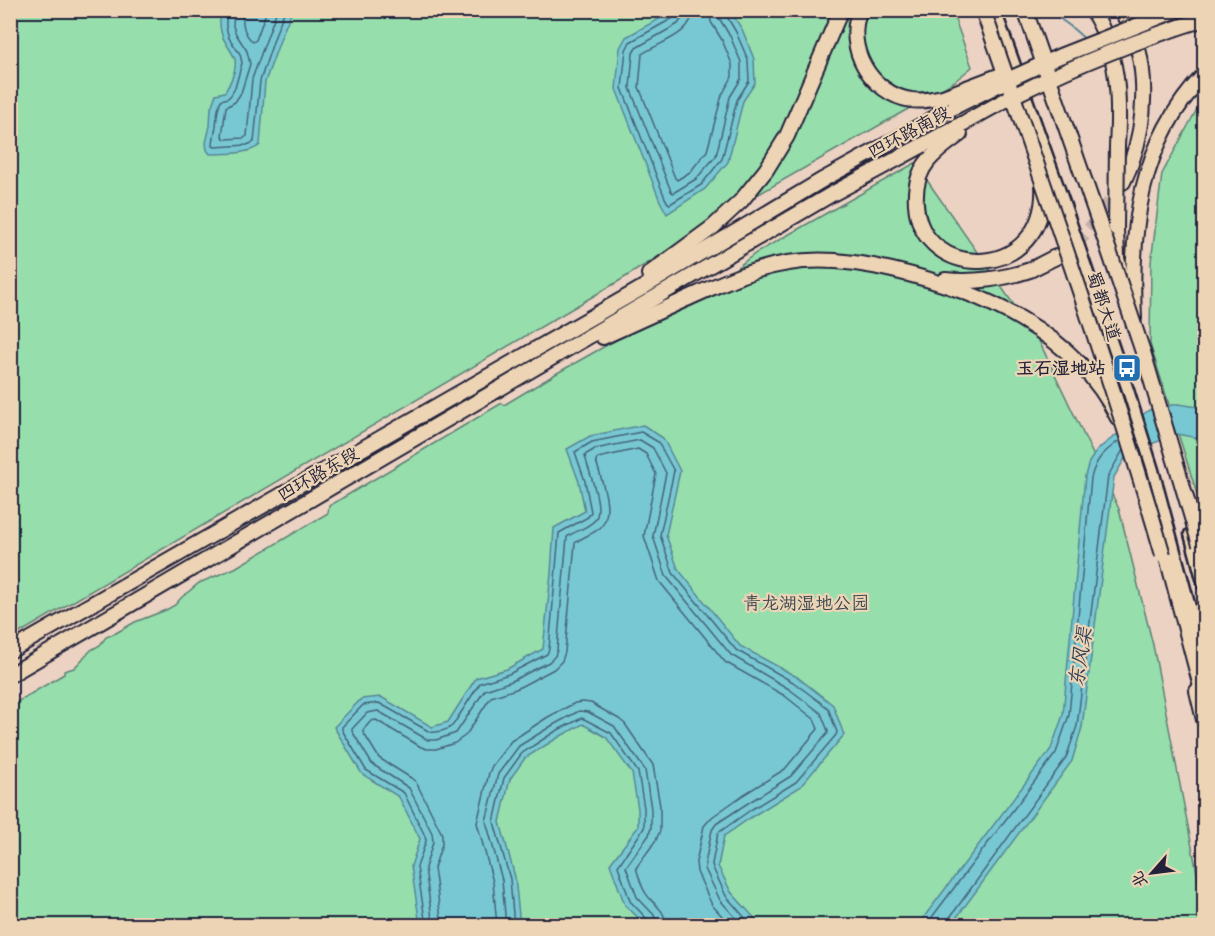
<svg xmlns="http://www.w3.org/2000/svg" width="1215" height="936" viewBox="0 0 1215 936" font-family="'Architects Daughter','LXGW WenKai TC',sans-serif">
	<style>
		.green { fill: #96deac; stroke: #5c8074; stroke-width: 1.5 }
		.water { fill: #78c8d3; stroke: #568696; stroke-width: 1.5 }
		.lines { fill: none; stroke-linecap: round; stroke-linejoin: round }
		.shore { stroke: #446478; stroke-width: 1.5 }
		.stream { stroke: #568696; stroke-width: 2 }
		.highway-tunnel { stroke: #c4afa7; stroke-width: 14; stroke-dasharray: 14 7; stroke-linecap: butt }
		.major-casing { stroke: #22223b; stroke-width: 15 }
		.highway-casing { stroke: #22223b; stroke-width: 18 }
		.major { stroke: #edd4b5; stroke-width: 10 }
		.highway { stroke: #edd4b5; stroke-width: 14 }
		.highway-bridge-casing { stroke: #22223b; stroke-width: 18; stroke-linecap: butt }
		.highway-bridge { stroke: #edd4b5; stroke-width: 14 }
		.labels { text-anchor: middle; stroke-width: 4.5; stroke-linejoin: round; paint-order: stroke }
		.street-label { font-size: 18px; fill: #22223b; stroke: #edd4b5 }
		.poi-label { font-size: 18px; font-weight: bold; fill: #22223b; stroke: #edd4b5; text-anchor: end }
		.park-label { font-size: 18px; fill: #394852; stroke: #edd4b5 }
		.water-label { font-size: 20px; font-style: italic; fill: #334359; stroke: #edd4b5 }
	</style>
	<rect width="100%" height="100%" fill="#ecd2c2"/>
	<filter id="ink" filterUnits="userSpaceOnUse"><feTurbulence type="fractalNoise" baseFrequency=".0167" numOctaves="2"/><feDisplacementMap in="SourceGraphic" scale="12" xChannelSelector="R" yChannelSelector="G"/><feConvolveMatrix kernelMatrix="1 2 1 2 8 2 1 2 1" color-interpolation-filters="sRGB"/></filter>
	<g filter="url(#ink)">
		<!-- green -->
		<g class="green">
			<polygon points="11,11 952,11 972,67 955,81 922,101 750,199 619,281 11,638"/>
			<polygon points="1204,96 1204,516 1150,344 1151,262 1162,174"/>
			<polygon points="915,163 1039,341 1119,509 1153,645 1204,909 1204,926 11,926 10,711 17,702 64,674 64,671 74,668 91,650 100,645 106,637 116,633 135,622 166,610 175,605 181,598 199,583 235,568 328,513 329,506 502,403 504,405 559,372 714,285 756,253"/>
		</g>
		<!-- water -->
		<g class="water">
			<polygon points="675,10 730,11 742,29 754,59 755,83 743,101 728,162 705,189 667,214 660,201 616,89 620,48 626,37"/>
			<path d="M221,11H292L283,32L265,82L260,145C248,155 225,153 210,154L207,150L206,143L210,126L211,108L216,94L225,92C230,84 237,69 235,60C234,54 229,49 226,43C219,33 219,22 221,11Z"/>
			<polygon points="1178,404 1204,408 1204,439 1177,434 1128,453 1114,477 1082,727 1072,761 951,925 915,926 924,917 1051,749 1063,715 1085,476 1089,462 1098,449 1149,410"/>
			<polygon points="643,425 663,438 680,471 666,535 678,569 740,646 797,677 833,705 844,735 800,787 756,814 724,836 718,866 731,892 758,922 758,925 646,925 625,905 610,864 638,827 638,809 632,773 606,737 583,724 559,737 525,758 510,779 500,822 515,877 520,925 420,925 411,866 420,839 399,797 362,774 334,727 361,699 381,697 432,727 448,722 476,678 507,669 543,649 551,573 554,528 585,511 579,482 567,449 590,436"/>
		</g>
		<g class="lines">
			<!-- shore -->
			<g class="shore">
				<path d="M226,10V27L229,38L240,54L242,63L235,88L231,95L228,98L221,100C217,109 217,116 216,126C215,133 213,139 213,146L215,147L247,145L254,142L260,81L277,30L285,10"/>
				<polyline points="234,10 233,26 236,34 247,51 250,64 241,93 235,102 226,107 222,136 225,139 244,138 247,136 252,79 277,10"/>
				<path d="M243,10C242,24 243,33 253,42L256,40L267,10"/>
				<polyline points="676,10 676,15 673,18 630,42 626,50 622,88 665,198 668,203 670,204 701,185 722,159 737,100 749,81 748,60 736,32 726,15 725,10"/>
				<polyline points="684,10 682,18 678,24 636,48 633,53 630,88 671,191 673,193 696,179 716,156 730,97 741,79 741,62 730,36 719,18 718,10"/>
				<path d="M693,10C692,35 660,42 642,54L639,87L675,178L677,180L690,172L707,151L722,95L732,77V64L722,40L711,22L709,10"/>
				<path d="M426,926L417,867L426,841L425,836L404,793L366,770L342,730V727L363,705L379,703L430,732C437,733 448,730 453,725L480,683L509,674L547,654L549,649L559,533L588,517L591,512L585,481L575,452L592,442L641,432L658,442L674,471L660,535L673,573L736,650L793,682L828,708L837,732L836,735L796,782L752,809L718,833L712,864L713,868L726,896L752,926"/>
				<path d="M433,926L425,868L433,842L432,833L409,788L372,764L352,731V729L367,713L378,711L428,740H436L456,733L485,690L512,681L549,662L555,656L557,650L567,537C575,531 588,528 595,520C605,507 587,469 585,455L595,449L640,440L653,448L666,473L653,536L666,576L731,655L789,689L821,713L828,731V733L791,776L748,803L716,824L712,830L705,863V869L720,900L743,926"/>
				<path d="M442,926L434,868L442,844V834L416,782L411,778L379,758L363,732V730L371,721L376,720L421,747L427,749H436L455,743L466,735L491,697L516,689L554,669L562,661L565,652L575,543C582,537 593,534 600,528C616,512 600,478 596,460L598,458L638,449L646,454L656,474L644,536L659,581L725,662L785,696L814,719L818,729L785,769L743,795L712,817L704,826L696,862L697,872L712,905L731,926"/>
				<path d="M497,926L493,882L477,823L489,773L492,766L511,741L548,717L575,703L582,702L591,703L619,719L625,724L653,765L660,806V831L656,840L636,868C639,876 641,886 645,892C653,906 665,907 666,926"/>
				<polyline points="506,926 502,880 486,821 498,774 519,746 553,725 579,711 588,712 614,726 645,770 651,809 651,828 649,835 626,867 637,897 654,915 657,926"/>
				<polyline points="514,926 510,879 494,822 504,778 522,753 556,731 582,718 611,733 638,772 644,808 644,828 618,866 630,901 648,920 650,926"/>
				<path d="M924,926L929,921L1056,753L1069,715L1091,478C1096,458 1104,452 1120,440"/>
				<polyline points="947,926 948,920 1066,758 1077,726 1108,476 1123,450"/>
			</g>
			<!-- stream -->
			<polyline class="stream" points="1048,10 1070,26 1086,40"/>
			<!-- highway-tunnel -->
			<path class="highway-tunnel" d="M1057,256C1085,238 1101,218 1118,189"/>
			<!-- major casing -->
			<g class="major-casing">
				<g id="major">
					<polyline points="995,10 1063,200 1128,390 1153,470 1204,659"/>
					<polyline points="1190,534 1204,586"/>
				</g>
			</g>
			<!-- highway casing -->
			<g class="highway-casing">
				<g id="highway">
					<path d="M860,10C844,47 871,94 911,100C922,102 933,99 943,97"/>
					<path d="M1092,10C1119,53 1120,98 1117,146"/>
					<path d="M1121,10C1125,17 1129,24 1132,31C1148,69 1146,122 1132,160C1130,168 1126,175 1123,182"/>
					<path d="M960,134C949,142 937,150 928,161C918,173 915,189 916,204C921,284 1049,282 1043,184"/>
					<polyline points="1116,228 1117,258 1120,271"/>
					<polyline points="649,274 713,227 741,201 766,170 787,136 841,10"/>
					<path d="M945,280C972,283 1004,279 1030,270C1038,266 1047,261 1056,257"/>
					<path d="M1134,319C1130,229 1139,143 1204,75"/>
					<path d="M603,337C629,325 656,313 682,301C718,285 749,269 788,263C823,257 858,262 892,270C979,290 1077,333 1118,418"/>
					<polyline points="1199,533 1204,555"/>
					<polyline points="1163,542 1204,698"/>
					<polyline points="10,651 637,291 824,179 954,107"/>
					<polyline points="10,675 832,194 962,124"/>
					<polyline points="1197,691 1204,720"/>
				</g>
			</g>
			<!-- major -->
			<use href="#major" class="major"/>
			<!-- highway -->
			<use href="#highway" class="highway"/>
			<!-- highway-bridge casing -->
			<g class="highway-bridge-casing">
				<g id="highway-bridge">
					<path d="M983,10C1046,191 1110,372 1163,555"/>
					<polyline points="1025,10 1107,245 1143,352 1200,545"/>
					<polyline points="943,97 1001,75"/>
					<polyline points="954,107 1014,77 1060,56 1177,10"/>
					<path d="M962,124C982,113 1003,101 1023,91C1080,63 1144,38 1204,19"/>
					<polyline points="1116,228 1117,146"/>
				</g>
			</g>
			<!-- highway-bridge -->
			<use href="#highway-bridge" class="highway-bridge"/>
		</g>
	</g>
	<!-- icons -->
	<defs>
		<g id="bus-square" transform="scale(1.5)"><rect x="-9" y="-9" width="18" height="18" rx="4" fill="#1f6fb2" stroke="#edd4b5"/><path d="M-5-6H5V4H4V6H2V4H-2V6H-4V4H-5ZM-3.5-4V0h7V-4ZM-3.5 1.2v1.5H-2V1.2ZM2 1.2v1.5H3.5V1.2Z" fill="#fff"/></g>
	</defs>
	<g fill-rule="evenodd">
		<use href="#bus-square" x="1127" y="368"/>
	</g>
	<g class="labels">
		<!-- street labels -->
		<g class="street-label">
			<text transform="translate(909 132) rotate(-28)" y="6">四环路南段</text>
			<text transform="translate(1104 306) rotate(72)" y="6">蜀都大道</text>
			<text transform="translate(318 474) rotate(-30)" y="6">四环路东段</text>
		</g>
		<!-- poi labels -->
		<g class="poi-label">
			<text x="1106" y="374">玉石湿地站</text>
		</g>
		<!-- park labels -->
		<g class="park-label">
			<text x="806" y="609">青龙湖湿地公园</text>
		</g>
		<!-- water labels -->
		<g class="water-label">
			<text transform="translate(1080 657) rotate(-81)" y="7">东风渠</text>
		</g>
	</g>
	<!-- margin -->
	<rect width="1215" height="936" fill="none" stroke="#edd4b5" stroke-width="36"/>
	<rect x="18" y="18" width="1179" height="900" fill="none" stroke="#22223b" stroke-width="2" filter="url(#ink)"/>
	<!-- north arrow -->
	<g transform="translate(1152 873) rotate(242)" stroke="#edd4b5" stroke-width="4.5" paint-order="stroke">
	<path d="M0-4.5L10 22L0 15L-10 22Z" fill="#22223b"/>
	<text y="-9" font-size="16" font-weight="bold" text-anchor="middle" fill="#22223b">北</text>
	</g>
</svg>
